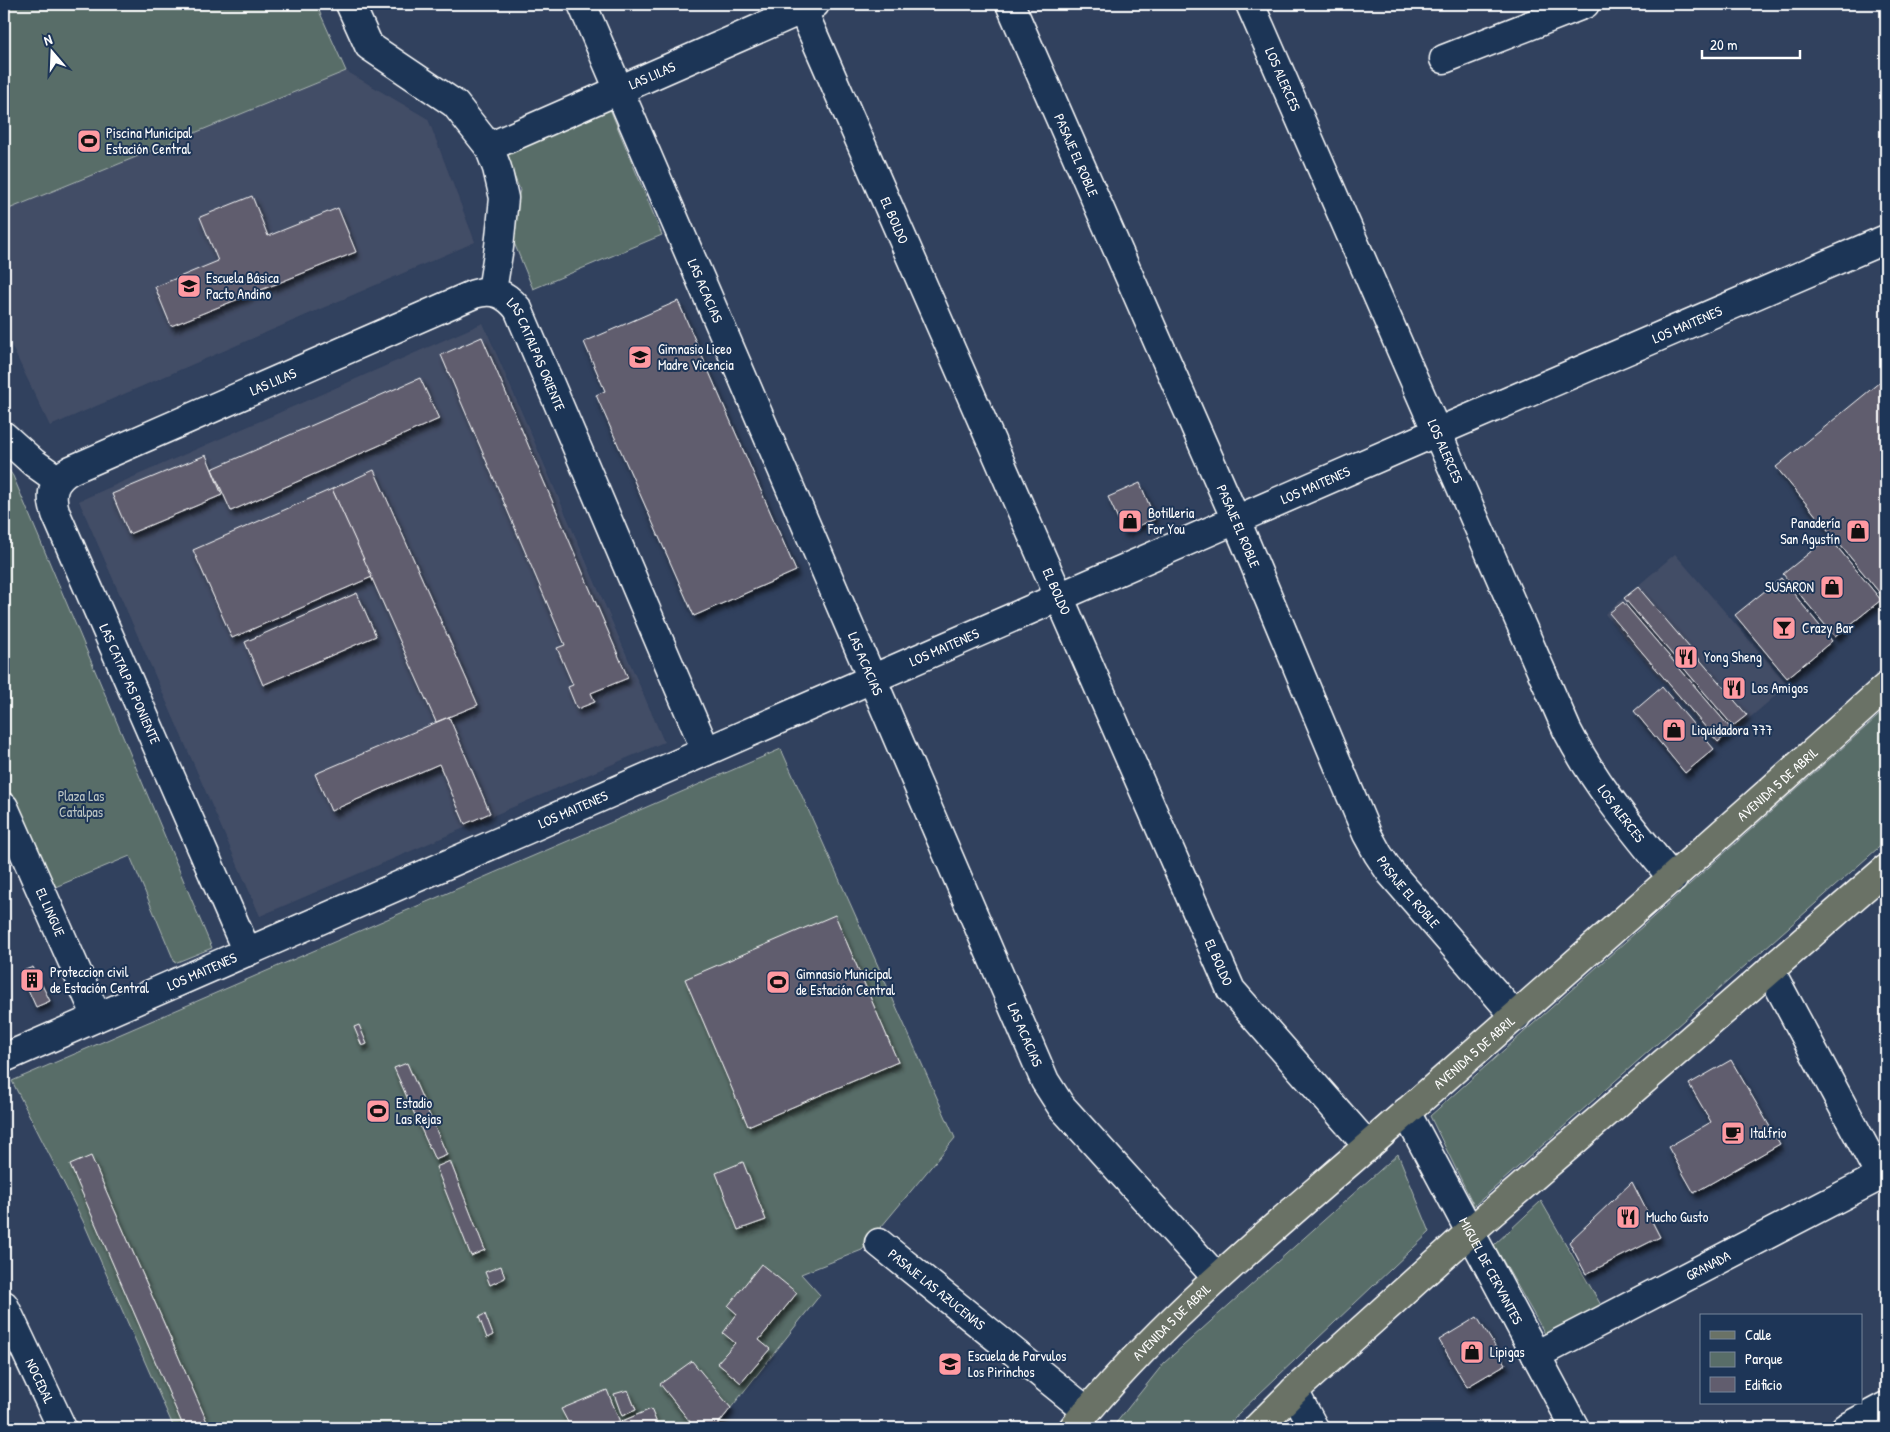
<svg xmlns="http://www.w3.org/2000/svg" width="1890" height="1432" viewBox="0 0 1890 1432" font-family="'Patrick Hand',sans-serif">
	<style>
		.built { fill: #434d66 }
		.green { fill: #586d68; stroke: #acb6b4 }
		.building { fill: #615d6e; stroke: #fff; filter: url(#shadow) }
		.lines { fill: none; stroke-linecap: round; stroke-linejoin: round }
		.minor-casing { stroke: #fff; stroke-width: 31 }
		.major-casing { stroke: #fff; stroke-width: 31 }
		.minor { stroke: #1d3557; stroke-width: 28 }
		.major { stroke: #6a7266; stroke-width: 28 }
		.labels { text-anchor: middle; stroke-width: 4; stroke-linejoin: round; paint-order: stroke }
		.street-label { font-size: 14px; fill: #fff; stroke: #1d3557 }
		.poi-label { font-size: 14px; fill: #fff; stroke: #1d3557; text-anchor: start }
		.park-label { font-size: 14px; fill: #bcc5c3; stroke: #1d3557 }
	</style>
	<defs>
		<filter id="shadow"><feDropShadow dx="3" dy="5.5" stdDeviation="2.5" flood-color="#0009"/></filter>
	</defs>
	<rect width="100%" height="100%" fill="#31415e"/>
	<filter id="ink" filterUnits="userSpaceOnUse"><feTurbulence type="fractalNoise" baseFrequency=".02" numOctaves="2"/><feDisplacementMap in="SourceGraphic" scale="10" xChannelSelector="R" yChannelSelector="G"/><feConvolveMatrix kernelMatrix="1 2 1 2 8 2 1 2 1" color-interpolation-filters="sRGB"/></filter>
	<g filter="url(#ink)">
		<!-- built -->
		<g class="built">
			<polygon points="346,71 428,119 475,242 50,426 4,330 4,211"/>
			<polygon points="483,323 664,742 260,916 79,501"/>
			<polygon points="1675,554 1788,685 1718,745 1605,614"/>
		</g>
		<!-- green -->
		<g class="green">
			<polygon points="4,4 316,4 346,71 4,211"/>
			<polygon points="610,109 662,235 533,289 510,233 520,190 505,154"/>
			<polygon points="4,463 13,476 212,948 175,963 130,856 48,890 4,786"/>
			<polygon points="1886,709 1886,841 1474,1206 1430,1116"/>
			<polygon points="781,749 955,1138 862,1250 801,1274 820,1295 715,1428 174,1428 83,1221 12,1081"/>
			<polygon points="1398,1154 1430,1232 1239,1413 1227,1428 1112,1428 1164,1363"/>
			<polygon points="1541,1201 1605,1312 1548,1339 1494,1245"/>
		</g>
		<!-- building -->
		<g class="building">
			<polygon points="252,196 268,236 338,208 356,252 171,326 155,287 218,261 200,217"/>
			<polygon points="678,301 796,571 694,616 596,395 605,391 584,342"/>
			<polygon points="482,337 628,678 591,693 595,702 577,709 568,687 573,685 557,648 565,645 441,355"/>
			<polygon points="1886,377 1886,595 1883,597 1776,467"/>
			<polygon points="420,378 439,419 231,511 212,469"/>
			<polygon points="206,455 222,495 129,534 112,494"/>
			<polygon points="374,470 478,705 436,722 332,489"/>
			<polygon points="1140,483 1155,519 1124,532 1108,497"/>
			<polygon points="332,489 372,577 232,638 193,550"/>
			<polygon points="1829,537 1881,600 1835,637 1783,574"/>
			<polygon points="1781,578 1832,641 1787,678 1735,615"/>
			<polygon points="1638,587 1747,715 1733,726 1624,598"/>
			<polygon points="357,593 376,636 263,685 245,642"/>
			<polygon points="1623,602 1732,730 1718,742 1609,613"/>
			<polygon points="1662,687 1714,749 1685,773 1634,711"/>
			<polygon points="449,717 490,813 465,824 439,764 331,811 315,774"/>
			<polygon points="835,915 898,1062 748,1126 685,979"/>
			<polygon points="33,967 50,1001 36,1007 20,972"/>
			<polygon points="359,1025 367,1044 362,1046 354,1027"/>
			<polygon points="1731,1060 1780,1144 1694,1193 1668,1147 1711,1122 1689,1084"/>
			<polygon points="407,1063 447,1155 435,1160 394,1068"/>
			<polygon points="91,1156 208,1424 197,1428 184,1428 70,1165"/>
			<polygon points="450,1161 485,1250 471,1256 436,1167"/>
			<polygon points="743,1162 766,1220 738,1230 716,1173"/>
			<polygon points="1632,1182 1660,1237 1586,1274 1569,1242"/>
			<polygon points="761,1264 797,1293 759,1340 770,1349 741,1383 717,1363 735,1343 723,1333 737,1314 728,1306"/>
			<polygon points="501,1266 505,1278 490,1285 485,1272"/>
			<polygon points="485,1314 493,1335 487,1338 479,1317"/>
			<polygon points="1477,1317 1506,1364 1467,1387 1439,1340"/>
			<polygon points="692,1361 731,1408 715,1428 695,1428 660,1384"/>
			<polygon points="607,1390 620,1422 603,1428 571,1428 561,1409"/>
			<polygon points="628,1390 636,1410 622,1416 614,1394"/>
			<polygon points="651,1409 659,1428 603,1428 620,1422"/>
		</g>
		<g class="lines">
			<!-- minor casing -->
			<g class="minor-casing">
				<g id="minor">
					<polyline points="350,4 369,46 455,104 489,147 497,168 504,198 499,247 492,291"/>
					<path id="s1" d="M582,4L1045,1081L1061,1106L1217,1278"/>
					<path id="s2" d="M800,4L1231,990L1368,1146"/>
					<path id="s3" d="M1010,4L1236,520L1367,834L1378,854L1390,872L1516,1017"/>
					<path id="s4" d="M1250,4L1567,730C1595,785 1634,831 1673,879"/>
					<polyline points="1444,59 1585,4"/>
					<path id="s5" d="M489,147L815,4"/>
					<polyline points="4,436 34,463 58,480"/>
					<path id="s6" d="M4,807L97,1017"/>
					<path id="s7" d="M247,952L56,514C49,494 53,480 71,470L474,294C493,288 506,294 518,309L706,751"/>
					<polyline points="1770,970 1880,1176"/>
					<path id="s8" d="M4,1058L1437,432L1886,239"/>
					<path id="s9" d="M1406,1112L1575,1428"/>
					<path id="s10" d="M879,1243L1087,1411"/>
					<path id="s11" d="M4,1305L62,1428"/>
					<path id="s12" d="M1536,1355L1886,1173"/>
					<polyline points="1294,1391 1314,1428"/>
					<polyline points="1845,1428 1886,1406"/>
				</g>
			</g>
			<!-- major casing -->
			<g class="major-casing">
				<g id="major">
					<path id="s13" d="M1073,1428C1166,1314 1283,1221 1393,1124C1558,978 1723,834 1886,687"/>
					<polyline points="1257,1428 1294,1391 1470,1232 1886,869"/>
				</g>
			</g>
			<!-- minor -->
			<use href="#minor" class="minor"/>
			<!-- major -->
			<use href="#major" class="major"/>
		</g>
	</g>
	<!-- icons -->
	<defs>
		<g id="stadium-square" transform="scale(1.25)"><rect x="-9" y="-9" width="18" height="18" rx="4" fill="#ff9aa2" stroke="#1d3557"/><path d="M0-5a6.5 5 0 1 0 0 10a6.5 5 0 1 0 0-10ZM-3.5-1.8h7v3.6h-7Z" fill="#111"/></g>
		<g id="school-square" transform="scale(1.25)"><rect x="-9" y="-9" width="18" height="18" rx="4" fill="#ff9aa2" stroke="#1d3557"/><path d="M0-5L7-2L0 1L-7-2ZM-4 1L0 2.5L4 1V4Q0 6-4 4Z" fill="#111"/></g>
		<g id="shop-square" transform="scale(1.25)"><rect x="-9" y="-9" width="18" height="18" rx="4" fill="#ff9aa2" stroke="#1d3557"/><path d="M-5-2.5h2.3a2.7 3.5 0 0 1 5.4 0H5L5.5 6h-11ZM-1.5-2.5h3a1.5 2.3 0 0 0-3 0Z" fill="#111"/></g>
		<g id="bar-square" transform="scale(1.25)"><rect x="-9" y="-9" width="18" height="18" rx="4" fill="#ff9aa2" stroke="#1d3557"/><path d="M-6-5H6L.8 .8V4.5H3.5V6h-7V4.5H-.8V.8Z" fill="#111"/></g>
		<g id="restaurant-square" transform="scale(1.25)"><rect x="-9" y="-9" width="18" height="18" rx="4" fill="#ff9aa2" stroke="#1d3557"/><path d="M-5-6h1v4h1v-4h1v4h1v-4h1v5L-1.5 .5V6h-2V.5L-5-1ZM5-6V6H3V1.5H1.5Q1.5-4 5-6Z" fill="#111"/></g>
		<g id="building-square" transform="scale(1.25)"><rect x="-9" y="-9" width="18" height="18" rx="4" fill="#ff9aa2" stroke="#1d3557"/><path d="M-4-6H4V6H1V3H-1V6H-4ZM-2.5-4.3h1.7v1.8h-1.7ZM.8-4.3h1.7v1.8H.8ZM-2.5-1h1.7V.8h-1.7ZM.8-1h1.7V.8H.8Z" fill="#111"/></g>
		<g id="cafe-square" transform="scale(1.25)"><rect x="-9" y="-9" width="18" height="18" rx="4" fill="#ff9aa2" stroke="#1d3557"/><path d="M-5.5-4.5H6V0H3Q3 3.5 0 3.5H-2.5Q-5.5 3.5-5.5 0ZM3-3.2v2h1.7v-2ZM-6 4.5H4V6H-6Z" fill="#111"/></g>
	</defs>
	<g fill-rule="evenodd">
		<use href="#stadium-square" x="89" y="141"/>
		<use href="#school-square" x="189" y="286"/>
		<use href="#school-square" x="640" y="357"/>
		<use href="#shop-square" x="1130" y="521"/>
		<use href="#shop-square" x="1858" y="531"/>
		<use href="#shop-square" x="1832" y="587"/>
		<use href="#bar-square" x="1784" y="628"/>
		<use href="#restaurant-square" x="1686" y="657"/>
		<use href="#restaurant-square" x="1734" y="688"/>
		<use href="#shop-square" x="1674" y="730"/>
		<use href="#building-square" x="32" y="980"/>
		<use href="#stadium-square" x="778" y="982"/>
		<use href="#stadium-square" x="378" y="1111"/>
		<use href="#cafe-square" x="1733" y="1133"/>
		<use href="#restaurant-square" x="1628" y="1217"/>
		<use href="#shop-square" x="1472" y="1352"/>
		<use href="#school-square" x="950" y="1364"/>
	</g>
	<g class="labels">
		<!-- street labels -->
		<g class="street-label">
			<text dy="5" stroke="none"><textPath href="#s5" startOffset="178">LAS LILAS</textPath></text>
			<text dy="5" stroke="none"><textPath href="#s4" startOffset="82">LOS ALERCES</textPath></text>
			<text dy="5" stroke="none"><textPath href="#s3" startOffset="165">PASAJE EL ROBLE</textPath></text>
			<text dy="5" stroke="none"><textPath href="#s2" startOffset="236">EL BOLDO</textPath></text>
			<text dy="5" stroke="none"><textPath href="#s1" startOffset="312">LAS ACACIAS</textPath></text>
			<text dy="5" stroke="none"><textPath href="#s8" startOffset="1836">LOS MAITENES</textPath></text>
			<text dy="5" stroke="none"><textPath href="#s7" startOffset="1068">LAS CATALPAS ORIENTE</textPath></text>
			<text dy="5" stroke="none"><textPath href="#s7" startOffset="750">LAS LILAS</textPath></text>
			<text dy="5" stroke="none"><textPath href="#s4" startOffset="488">LOS ALERCES</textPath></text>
			<text dy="5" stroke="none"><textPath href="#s8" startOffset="1431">LOS MAITENES</textPath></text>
			<text dy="5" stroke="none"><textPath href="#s3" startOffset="570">PASAJE EL ROBLE</textPath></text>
			<text dy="5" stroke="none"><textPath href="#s2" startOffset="641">EL BOLDO</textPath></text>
			<text dy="5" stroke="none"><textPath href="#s8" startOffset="1026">LOS MAITENES</textPath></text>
			<text dy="5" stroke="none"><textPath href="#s1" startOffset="718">LAS ACACIAS</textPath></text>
			<text transform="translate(130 684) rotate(66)" y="5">LAS CATALPAS PONIENTE</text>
			<text dy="5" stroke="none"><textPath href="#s13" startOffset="955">AVENIDA 5 DE ABRIL</textPath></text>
			<text dy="5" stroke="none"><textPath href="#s8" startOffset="621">LOS MAITENES</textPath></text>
			<text dy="5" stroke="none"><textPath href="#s4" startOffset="892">LOS ALERCES</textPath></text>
			<text dy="5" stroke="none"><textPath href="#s3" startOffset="975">PASAJE EL ROBLE</textPath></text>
			<text dy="5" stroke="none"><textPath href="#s6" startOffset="115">EL LINGUE</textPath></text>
			<text dy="5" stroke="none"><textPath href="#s2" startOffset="1046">EL BOLDO</textPath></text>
			<text dy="5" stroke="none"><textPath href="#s8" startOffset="216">LOS MAITENES</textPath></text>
			<text dy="5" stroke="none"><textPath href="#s1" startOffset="1122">LAS ACACIAS</textPath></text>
			<text dy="5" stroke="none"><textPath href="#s13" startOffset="550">AVENIDA 5 DE ABRIL</textPath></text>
			<text dy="5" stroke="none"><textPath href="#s12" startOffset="194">GRANADA</textPath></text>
			<text dy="5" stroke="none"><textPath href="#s9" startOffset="180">MIGUEL DE CERVANTES</textPath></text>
			<text dy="5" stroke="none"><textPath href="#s10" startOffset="74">PASAJE LAS AZUCENAS</textPath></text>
			<text dy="5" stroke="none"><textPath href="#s13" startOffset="145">AVENIDA 5 DE ABRIL</textPath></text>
			<text dy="5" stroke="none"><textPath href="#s11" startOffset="84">NOCEDAL</textPath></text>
		</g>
		<!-- poi labels -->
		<g class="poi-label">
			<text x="106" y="138">Piscina Municipal<tspan x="106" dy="16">Estación Central</tspan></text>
			<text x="206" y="283">Escuela Básica<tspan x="206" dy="16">Pacto Andino</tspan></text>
			<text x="658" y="354">Gimnasio Liceo<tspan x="658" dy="16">Madre Vicencia</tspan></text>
			<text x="1148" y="518">Botilleria<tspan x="1148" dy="16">For You</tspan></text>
			<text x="1840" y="528" text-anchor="end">Panadería<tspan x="1840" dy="16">San Agustín</tspan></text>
			<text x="1814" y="592" text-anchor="end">SUSARON</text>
			<text x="1802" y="633">Crazy Bar</text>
			<text x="1704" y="662">Yong Sheng</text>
			<text x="1752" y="693">Los Amigos</text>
			<text x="1692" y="735">Liquidadora 777</text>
			<text x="50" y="977">Proteccion civil<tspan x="50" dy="16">de Estación Central</tspan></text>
			<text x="796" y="979">Gimnasio Municipal<tspan x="796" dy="16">de Estación Central</tspan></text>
			<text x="396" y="1108">Estadio<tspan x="396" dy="16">Las Rejas</tspan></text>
			<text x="1750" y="1138">Italfrio</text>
			<text x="1646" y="1222">Mucho Gusto</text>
			<text x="1490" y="1357">Lipigas</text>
			<text x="968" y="1361">Escuela de Parvulos<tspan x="968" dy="16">Los Pirinchos</tspan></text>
		</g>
		<!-- park labels -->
		<g class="park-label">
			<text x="81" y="801">Plaza Las<tspan x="81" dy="16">Catalpas</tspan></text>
		</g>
	</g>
	<!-- margin -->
	<rect width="1890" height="1432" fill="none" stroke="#1d3557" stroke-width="20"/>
	<rect x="10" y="10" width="1870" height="1412" fill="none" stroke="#fff" stroke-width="2" filter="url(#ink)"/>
	<!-- legend -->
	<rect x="1700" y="1314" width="162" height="90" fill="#1d3557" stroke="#77869a"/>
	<rect x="1710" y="1331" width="25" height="8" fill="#6a7266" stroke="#77869a"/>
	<text x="1745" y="1340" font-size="15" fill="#ffffff">Calle</text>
	<rect x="1710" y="1352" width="25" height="15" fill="#586d68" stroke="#77869a"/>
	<text x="1745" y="1364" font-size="15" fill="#ffffff">Parque</text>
	<rect x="1710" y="1377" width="25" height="15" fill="#615d6e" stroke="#77869a"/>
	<text x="1745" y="1390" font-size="15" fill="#ffffff">Edificio</text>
	<!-- north arrow -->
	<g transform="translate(52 52) rotate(341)" stroke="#1d3557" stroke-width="4" paint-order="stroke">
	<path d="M0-4L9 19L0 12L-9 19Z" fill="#ffffff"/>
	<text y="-8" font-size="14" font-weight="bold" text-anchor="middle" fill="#ffffff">N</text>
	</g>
	<!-- scale -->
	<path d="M1702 50v8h98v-8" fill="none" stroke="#ffffff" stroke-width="2.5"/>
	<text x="1710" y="50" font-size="15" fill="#ffffff" stroke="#1d3557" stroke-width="4" paint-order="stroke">20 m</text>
</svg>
